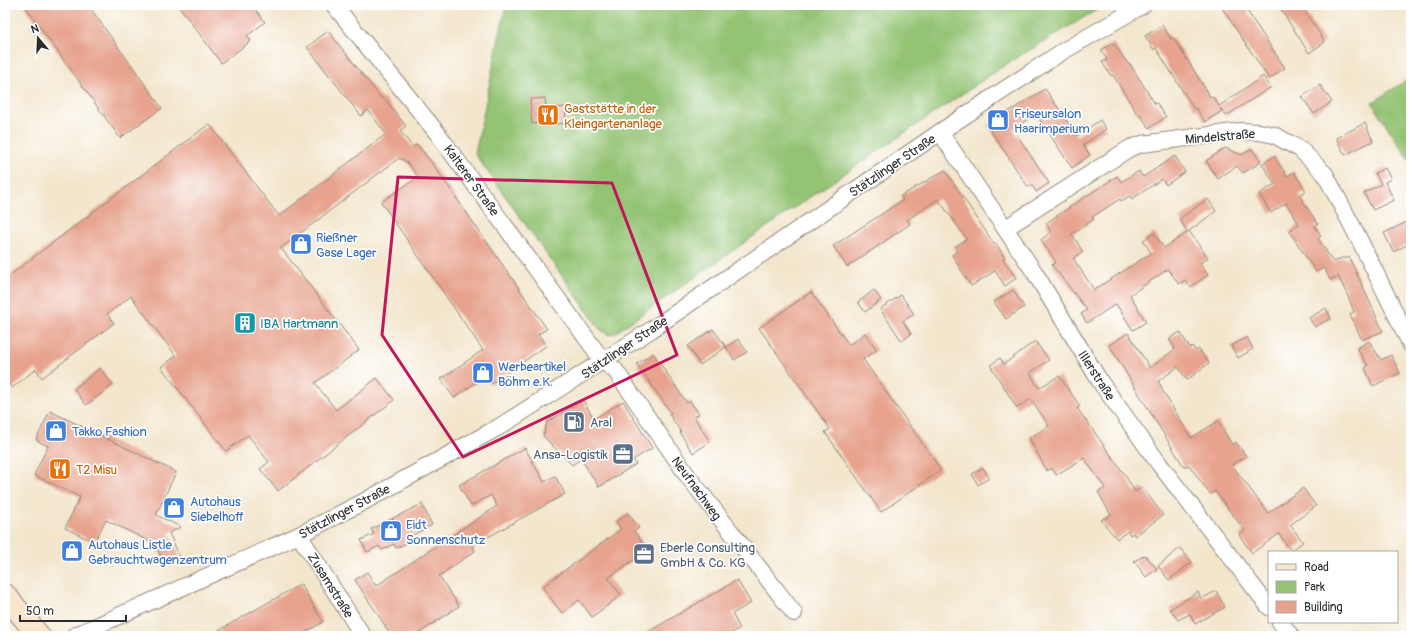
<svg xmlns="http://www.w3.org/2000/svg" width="1416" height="641" viewBox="0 0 1416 641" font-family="Pangolin,sans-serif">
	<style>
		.green { fill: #93c373; stroke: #5f774f }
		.building { fill: #e7a38d }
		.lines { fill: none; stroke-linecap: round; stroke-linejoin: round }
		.street-casing { stroke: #8f887c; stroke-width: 18 }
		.secondary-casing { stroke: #8f887c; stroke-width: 24 }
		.street { stroke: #fff; stroke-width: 16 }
		.secondary { stroke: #fce5cf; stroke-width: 22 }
		.marked { fill: none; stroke: #c2185b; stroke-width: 3; stroke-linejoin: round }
		.labels { text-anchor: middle; stroke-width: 3.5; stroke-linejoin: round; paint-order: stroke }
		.food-label { font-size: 13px; fill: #c56008; stroke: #fff; text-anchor: start }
		.shop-label { font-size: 13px; fill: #366cbe; stroke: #fff; text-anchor: start }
		.street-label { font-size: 13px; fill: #2b2b2b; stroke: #fff }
		.culture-label { font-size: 13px; fill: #0d838f; stroke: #fff; text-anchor: start }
		.service-label { font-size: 13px; fill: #4e5e75; stroke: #fff; text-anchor: start }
	</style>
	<rect width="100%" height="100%" fill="#fff"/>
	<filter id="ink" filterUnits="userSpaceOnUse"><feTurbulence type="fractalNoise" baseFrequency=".025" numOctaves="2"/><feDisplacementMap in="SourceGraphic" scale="8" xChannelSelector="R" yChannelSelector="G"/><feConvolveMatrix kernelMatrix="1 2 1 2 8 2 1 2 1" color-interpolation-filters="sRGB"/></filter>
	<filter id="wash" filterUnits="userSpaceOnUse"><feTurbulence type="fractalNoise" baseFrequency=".012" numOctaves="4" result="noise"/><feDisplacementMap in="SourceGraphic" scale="16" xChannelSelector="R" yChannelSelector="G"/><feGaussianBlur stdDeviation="0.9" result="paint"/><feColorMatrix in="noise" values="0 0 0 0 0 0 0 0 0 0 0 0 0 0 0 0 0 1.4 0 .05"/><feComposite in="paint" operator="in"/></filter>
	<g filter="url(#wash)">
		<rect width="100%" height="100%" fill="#f3e6cd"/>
		<!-- green -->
		<g class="green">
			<polygon points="506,5 1105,5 1008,63 807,199 615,333 609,335 600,329 475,154"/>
			<polygon points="1411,77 1411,163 1372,103"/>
		</g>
		<g id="blocks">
			<!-- building -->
			<g class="building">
				<polygon points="24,5 88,5 162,108 120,138"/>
				<polygon points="178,5 252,5 265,22 247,36 251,41 221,63"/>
				<polygon points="1220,5 1243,5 1285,68 1269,79"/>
				<polygon points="1278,5 1301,5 1325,42 1309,53"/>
				<polygon points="1162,25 1171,39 1173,37 1211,98 1213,97 1219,106 1263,76 1271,87 1226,116 1220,108 1222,111 1205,122 1196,108 1194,109 1156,48 1154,50 1145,36"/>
				<polygon points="328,31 382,99 384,98 406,126 400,131 413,147 417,144 437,170 547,329 538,334 546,346 491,384 485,376 454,398 441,379 483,350 381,202 418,177 407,162 399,158 281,248 359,350 315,383 336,410 377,378 394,400 278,491 260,469 269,462 248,435 226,451 161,367 176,356 131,296 107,314 114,323 42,378 36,369 12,388 5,379 5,279 209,124 279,216 386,134 368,110 361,116 307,47"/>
				<polygon points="1113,43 1129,65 1130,64 1155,104 1157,103 1166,117 1149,128 1140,114 1138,115 1113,75 1111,76 1102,62 1107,60 1101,50"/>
				<polygon points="1320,85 1332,102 1314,114 1302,97"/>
				<polygon points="1045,89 1077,136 1100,120 1106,129 1083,145 1090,155 1072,168 1036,114 1013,129 1049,183 1036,192 1032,185 1028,187 987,125"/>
				<polygon points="545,98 546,109 565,107 566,123 555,124 554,121 532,124 530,99"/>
				<polygon points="1365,123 1373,141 1345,155 1336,138"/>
				<polygon points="1225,148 1242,155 1252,149 1261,162 1243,173 1237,166 1218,179 1206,161"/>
				<polygon points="1175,156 1185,172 1166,185 1162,179 1132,199 1130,196 1121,201 1120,199 1092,217 1094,219 1072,234 1083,252 1073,258 1094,290 1151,253 1143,240 1154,233 1164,248 1188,232 1179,219 1208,199 1216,211 1189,231 1208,258 1200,263 1208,275 1190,287 1185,280 1179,284 1168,269 1130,295 1146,322 1133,330 1116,304 1087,323 1081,314 1087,310 1052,265 1056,262 1041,240 1051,232 1046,223 1117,176 1121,182 1139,171 1143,177"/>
				<polygon points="1274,156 1287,176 1294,172 1306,191 1299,195 1318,224 1315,226 1321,236 1318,238 1333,262 1344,257 1346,259 1349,257 1383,331 1362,340 1350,314 1354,312 1350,301 1338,276 1330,280 1324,268 1316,272 1289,231 1299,224 1286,203 1271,213 1259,194 1275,184 1262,164"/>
				<polygon points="1385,168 1391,179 1385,182 1394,200 1373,210 1364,193 1381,184 1375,173"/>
				<polygon points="945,170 994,244 996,243 1005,258 1003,259 1016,278 1005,286 995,271 971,286 952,255 957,251 954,247 967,239 938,199 907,220 910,224 847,267 833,246 903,200 901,196"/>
				<polygon points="1411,220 1411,243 1393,252 1384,233"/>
				<polygon points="874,290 881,300 865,312 858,302"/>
				<polygon points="1013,290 1024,307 1006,319 994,302"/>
				<polygon points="811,292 849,345 865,333 877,350 863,359 941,470 881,512 825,432 830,429 759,328"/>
				<polygon points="901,295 914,314 903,321 911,334 902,341 880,309"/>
				<polygon points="1326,308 1331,318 1315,327 1309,318"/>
				<polygon points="713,329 726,347 700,365 688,346"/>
				<polygon points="1180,332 1190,348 1192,346 1196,351 1199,349 1209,363 1187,380 1178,367 1158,381 1162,388 1161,388 1191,438 1218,421 1232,445 1236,442 1246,456 1232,465 1268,513 1303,488 1316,506 1290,525 1303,542 1291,551 1279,534 1252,553 1239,535 1245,531 1215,491 1210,494 1189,465 1184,467 1109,345 1128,333 1150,368 1175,349 1169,339"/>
				<polygon points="1247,337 1253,349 1238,358 1231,346"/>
				<polygon points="738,339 747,352 734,360 726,347"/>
				<polygon points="1035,341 1049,360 1030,373 1039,388 1059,376 1080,406 1077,408 1125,475 1135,492 1142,487 1163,515 1135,536 1133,533 1130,535 1128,531 1117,539 1101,520 1111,515 1098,492 1105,488 1084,458 1056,475 1052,468 1047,471 1029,438 1049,426 1031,399 1017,408 990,365 1000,358 1004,364"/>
				<polygon points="1369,341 1381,360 1391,355 1400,373 1373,386 1365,368 1368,366 1357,348"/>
				<polygon points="653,353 687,403 690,401 699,414 694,417 710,442 693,453 680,433 681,432 669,414 671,413 637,364"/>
				<polygon points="100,368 113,385 86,405 74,389"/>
				<polygon points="583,400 594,419 623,401 652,448 633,460 636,464 599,487 581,459 572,465 543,436 547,422"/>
				<polygon points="50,411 176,472 156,515 181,527 169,533 180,557 165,564 155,544 106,520 94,542 65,528 80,497 34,475 48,446 36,440"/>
				<polygon points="525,448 544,482 555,476 565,494 472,546 475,551 439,576 459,606 415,636 391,636 385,627 386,627 355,580 367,572 376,586 497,506 491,495 471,506 459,485"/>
				<polygon points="983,468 989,478 978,485 972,474"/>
				<polygon points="422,504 432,525 409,537 411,541 396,548 394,544 382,550 379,546 367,552 361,540 374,534 371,529"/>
				<polygon points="628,513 639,528 634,531 652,556 643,563 639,556 608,578 621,595 592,617 579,600 562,613 542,587 621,529 616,522"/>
				<polygon points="1180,548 1192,562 1169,580 1158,566"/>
				<polygon points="1145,555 1157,569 1146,577 1134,561"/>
				<polygon points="737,580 751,603 732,614 740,628 726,636 641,636"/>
				<polygon points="301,584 323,622 299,636 209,636"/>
				<polygon points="1216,591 1225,607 1195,624 1190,614 1178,620 1170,609 1198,592 1201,599"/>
			</g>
		</g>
	</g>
	<g filter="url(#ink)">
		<use href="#blocks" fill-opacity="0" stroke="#8f887c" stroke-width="1"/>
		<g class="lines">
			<!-- street casing -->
			<g class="street-casing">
				<g id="street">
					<polyline points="334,5 438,134 603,361 615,370 687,475 794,613"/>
					<polyline points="940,132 1035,273 1101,383 1160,465 1269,607"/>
					<polyline points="1006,228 1130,148 1142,144 1241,131 1259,132 1274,135 1300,149 1325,174 1360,241 1411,345"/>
					<polyline points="299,535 363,636"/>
					<polyline points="1280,622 1291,636"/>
					<polyline points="74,636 299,535 365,501 499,427 651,330 940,132 1060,53 1143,5"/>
				</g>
			</g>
			<!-- secondary casing -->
			<g class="secondary-casing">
				<polyline id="secondary" points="5,595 39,636"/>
			</g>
			<!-- street -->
			<use href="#street" class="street"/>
			<!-- secondary -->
			<use href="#secondary" class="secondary"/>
		</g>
	</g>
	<!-- marked area -->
	<path class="marked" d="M398,177L612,183L677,355L463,457L382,335Z"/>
	<!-- icons -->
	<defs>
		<g id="restaurant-square" transform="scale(1.15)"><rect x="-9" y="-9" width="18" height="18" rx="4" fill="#e8710a" stroke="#fff"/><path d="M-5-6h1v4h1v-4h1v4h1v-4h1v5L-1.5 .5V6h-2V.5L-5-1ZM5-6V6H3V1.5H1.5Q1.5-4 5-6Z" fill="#fff"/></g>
		<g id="shop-square" transform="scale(1.15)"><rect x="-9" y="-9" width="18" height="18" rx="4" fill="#3f7fe0" stroke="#fff"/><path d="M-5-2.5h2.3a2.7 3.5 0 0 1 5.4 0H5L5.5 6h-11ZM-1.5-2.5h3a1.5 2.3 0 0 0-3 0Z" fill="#fff"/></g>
		<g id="building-square" transform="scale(1.15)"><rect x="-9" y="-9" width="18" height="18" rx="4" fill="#0f9aa8" stroke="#fff"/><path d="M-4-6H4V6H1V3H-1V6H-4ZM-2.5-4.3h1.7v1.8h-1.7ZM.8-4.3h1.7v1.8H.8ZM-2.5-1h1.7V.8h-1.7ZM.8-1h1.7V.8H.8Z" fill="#fff"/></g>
		<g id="fuel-square" transform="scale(1.15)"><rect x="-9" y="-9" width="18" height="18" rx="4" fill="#5c6f8a" stroke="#fff"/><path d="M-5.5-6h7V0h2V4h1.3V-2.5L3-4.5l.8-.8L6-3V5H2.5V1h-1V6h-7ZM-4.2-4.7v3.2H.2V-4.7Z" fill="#fff"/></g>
		<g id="office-square" transform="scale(1.15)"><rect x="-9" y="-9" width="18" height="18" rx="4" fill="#5c6f8a" stroke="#fff"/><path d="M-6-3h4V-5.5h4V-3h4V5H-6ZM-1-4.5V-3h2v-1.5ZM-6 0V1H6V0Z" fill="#fff"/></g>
	</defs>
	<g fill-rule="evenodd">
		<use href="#restaurant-square" x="548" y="115"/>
		<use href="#shop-square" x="998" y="120"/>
		<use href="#shop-square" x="301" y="244"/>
		<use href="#building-square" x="245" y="323"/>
		<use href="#shop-square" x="483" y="373"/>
		<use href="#fuel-square" x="574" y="422"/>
		<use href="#shop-square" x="56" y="431"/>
		<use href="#office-square" x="623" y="454"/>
		<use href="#restaurant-square" x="60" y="469"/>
		<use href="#shop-square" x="174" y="508"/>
		<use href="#shop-square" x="391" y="531"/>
		<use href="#shop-square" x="72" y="551"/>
		<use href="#office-square" x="644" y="554"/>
	</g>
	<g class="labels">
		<!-- food labels -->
		<g class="food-label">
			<text x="564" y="113">Gaststätte in der<tspan x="564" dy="15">Kleingartenanlage</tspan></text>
			<text x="76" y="474">T2 Misu</text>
		</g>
		<!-- shop labels -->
		<g class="shop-label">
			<text x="1014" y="118">Friseursalon<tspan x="1014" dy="15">Haarimperium</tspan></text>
			<text x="316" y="242">Rießner<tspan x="316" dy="15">Gase Lager</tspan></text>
			<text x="498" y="371">Werbeartikel<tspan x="498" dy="15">Böhm e.K.</tspan></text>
			<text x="72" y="436">Takko Fashion</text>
			<text x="190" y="506">Autohaus<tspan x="190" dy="15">Siebelhoff</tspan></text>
			<text x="406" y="529">Eidt<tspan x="406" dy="15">Sonnenschutz</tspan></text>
			<text x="88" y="549">Autohaus Listle<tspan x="88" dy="15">Gebrauchtwagenzentrum</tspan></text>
		</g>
		<!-- street labels -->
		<g class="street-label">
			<text transform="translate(1220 136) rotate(-5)" y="5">Mindelstraße</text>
			<text transform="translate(892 165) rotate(-34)" y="5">Stätzlinger Straße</text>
			<text transform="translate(472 180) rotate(54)" y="5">Kalterer Straße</text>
			<text transform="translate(624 347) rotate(-34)" y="5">Stätzlinger Straße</text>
			<text transform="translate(1097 375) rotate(57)" y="5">Illerstraße</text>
			<text transform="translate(697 488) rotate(54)" y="5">Neufnachweg</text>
			<text transform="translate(344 511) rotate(-28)" y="5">Stätzlinger Straße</text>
			<text transform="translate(331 585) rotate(58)" y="5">Zusamstraße</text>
		</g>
		<!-- culture labels -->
		<g class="culture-label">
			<text x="260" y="328">IBA Hartmann</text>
		</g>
		<!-- service labels -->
		<g class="service-label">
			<text x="590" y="427">Aral</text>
			<text x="608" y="459" text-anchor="end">Ansa-Logistik</text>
			<text x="660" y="552">Eberle Consulting<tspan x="660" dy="15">GmbH &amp; Co. KG</tspan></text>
		</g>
	</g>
	<!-- margin -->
	<rect width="1416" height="641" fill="none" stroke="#fff" stroke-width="20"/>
	<!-- legend -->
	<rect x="1268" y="551" width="130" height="72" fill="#ffffff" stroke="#aaaaaa"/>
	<rect x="1276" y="564" width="20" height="6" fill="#fce5cf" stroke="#aaaaaa"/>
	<text x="1304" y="571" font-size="12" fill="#2b2b2b">Road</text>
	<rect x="1276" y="581" width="20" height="12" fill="#93c373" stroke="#aaaaaa"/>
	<text x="1304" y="591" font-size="12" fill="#2b2b2b">Park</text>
	<rect x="1276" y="601" width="20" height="12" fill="#e7a38d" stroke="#aaaaaa"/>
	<text x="1304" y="611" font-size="12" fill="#2b2b2b">Building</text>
	<!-- north arrow -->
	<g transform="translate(38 38) rotate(341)" stroke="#ffffff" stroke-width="3" paint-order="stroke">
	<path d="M0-3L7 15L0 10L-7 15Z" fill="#2b2b2b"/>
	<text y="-6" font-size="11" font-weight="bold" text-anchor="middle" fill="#2b2b2b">N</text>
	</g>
	<!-- scale -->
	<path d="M20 615v6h106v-6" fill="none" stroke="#2b2b2b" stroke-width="2"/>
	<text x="26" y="615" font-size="12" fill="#2b2b2b" stroke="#ffffff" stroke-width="3" paint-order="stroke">50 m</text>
</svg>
